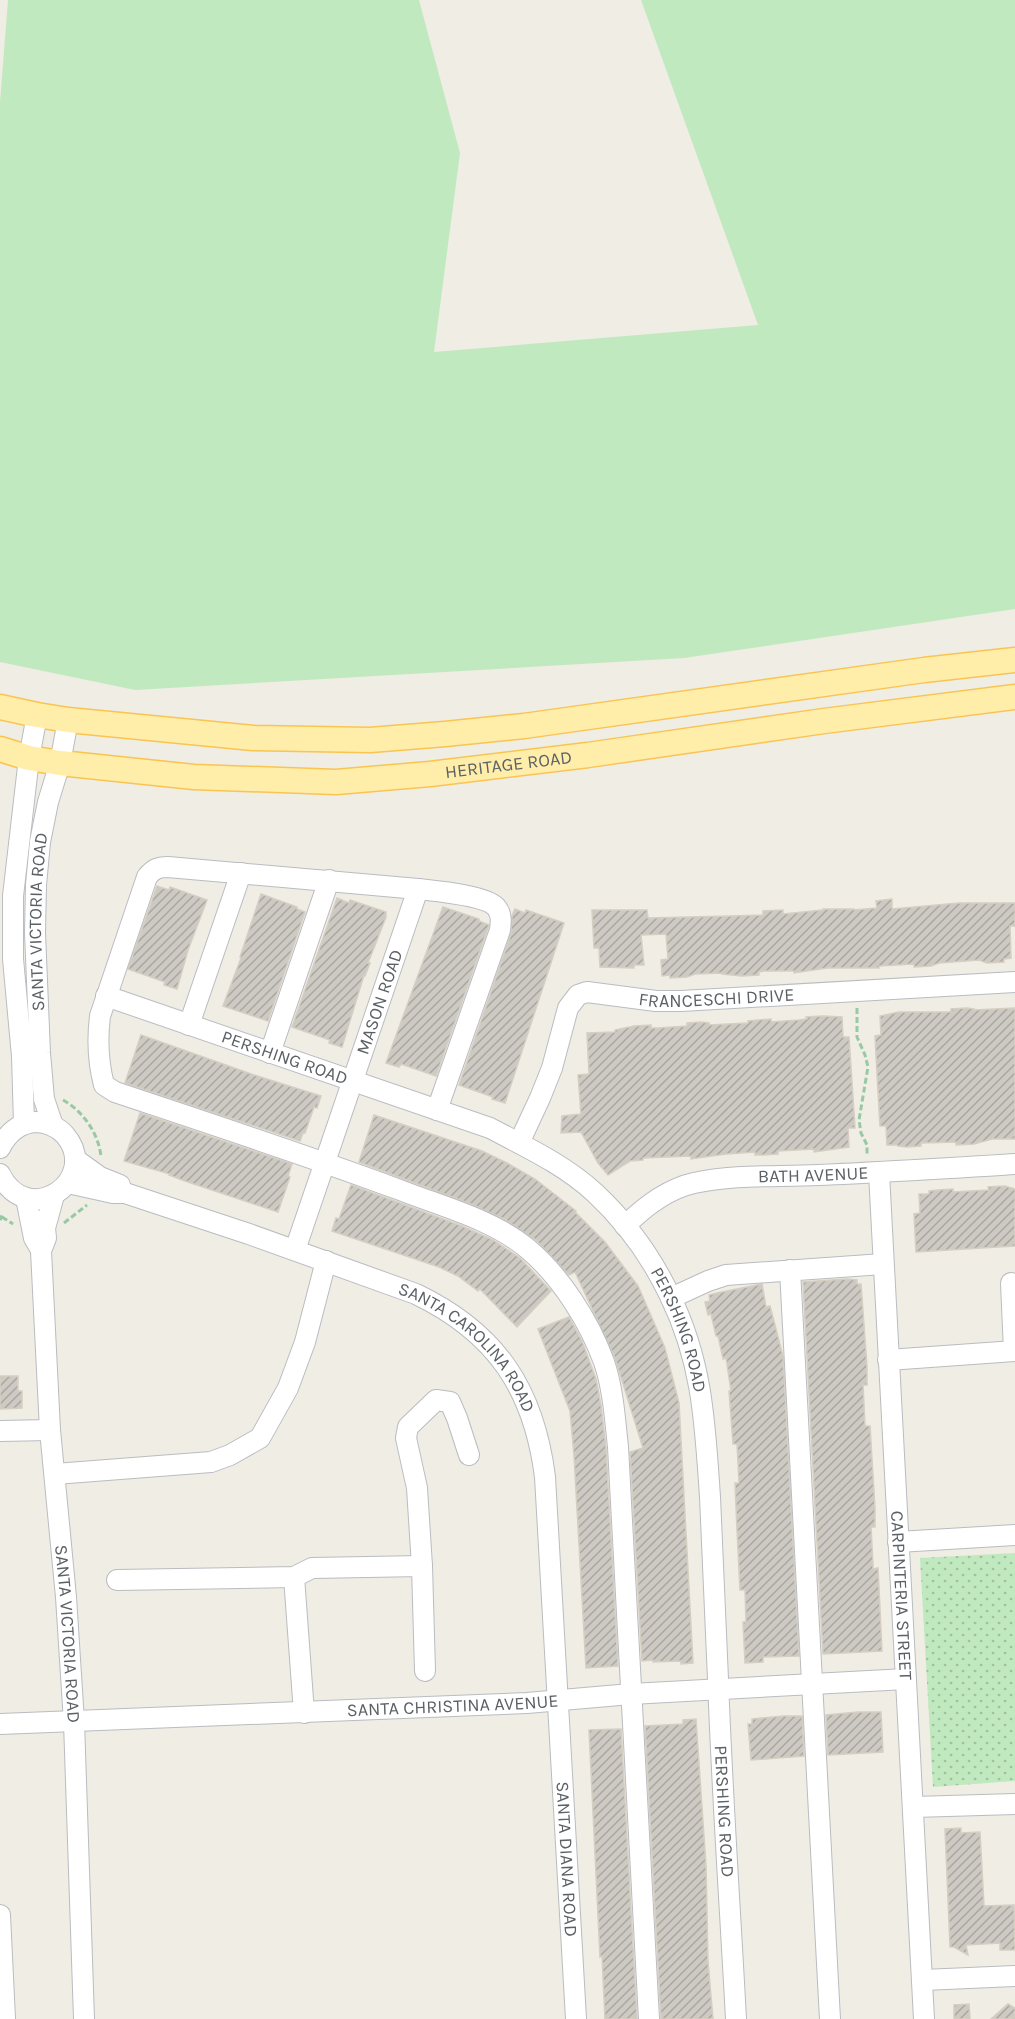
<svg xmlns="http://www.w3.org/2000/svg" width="1015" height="2019" viewBox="0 0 1015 2019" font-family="Karla,sans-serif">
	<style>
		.grass { fill: #c1e9bf }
		.park { fill: url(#park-dots) }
		.building { fill: url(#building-hatch); stroke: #d5cec2; stroke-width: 1.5 }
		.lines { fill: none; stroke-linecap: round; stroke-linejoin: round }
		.minor-casing { stroke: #b9bcc1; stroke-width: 22 }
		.major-casing { stroke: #fac452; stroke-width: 27 }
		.path { stroke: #97caa4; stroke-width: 3; stroke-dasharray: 6 3; stroke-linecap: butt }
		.minor { stroke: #fff; stroke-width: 20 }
		.major { stroke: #ffedaa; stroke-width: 24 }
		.labels { text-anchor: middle; stroke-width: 4.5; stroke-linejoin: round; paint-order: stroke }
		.street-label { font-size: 18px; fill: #5c6166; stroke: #fff }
	</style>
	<defs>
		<pattern id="park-dots" width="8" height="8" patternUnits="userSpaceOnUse" patternTransform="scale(1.5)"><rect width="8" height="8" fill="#c1e9bf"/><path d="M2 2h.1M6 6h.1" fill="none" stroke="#a0c09f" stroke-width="1.8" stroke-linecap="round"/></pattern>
		<pattern id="building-hatch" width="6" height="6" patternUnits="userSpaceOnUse" patternTransform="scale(1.5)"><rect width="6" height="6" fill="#cdc9c3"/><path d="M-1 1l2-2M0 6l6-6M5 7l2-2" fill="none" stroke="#aaa7a2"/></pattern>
	</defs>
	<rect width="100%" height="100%" fill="#f0ede4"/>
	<!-- grass -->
	<polygon class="grass" points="8,0 419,0 460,153 434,352 758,325 641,0 1015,0 1015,609 684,658 135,690 0,662 0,102"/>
	<!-- park -->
	<polygon class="park" points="1015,1553 1015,1781 933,1787 920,1558"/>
	<!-- building -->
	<g class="building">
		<polygon points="157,886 169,890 170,887 207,900 188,950 177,989 164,985 165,982 128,969"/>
		<polygon points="261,894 297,907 297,909 305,912 268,1021 223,1006 241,958 240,957"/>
		<polygon points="337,898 349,903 350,900 386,912 386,917 368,963 370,963 365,976 364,975 342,1047 329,1043 330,1040 292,1027"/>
		<polygon points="892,899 892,909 959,903 1015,903 1015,926 1010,926 1011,958 1004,959 1004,962 987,963 979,960 939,963 931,966 914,967 914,964 879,966 879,968 827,968 794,973 794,971 764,971 759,972 759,975 742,976 722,974 722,973 695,974 687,977 670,978 670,975 662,976 661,960 668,959 666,934 641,935 644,965 634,965 634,968 600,967 599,948 594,948 592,910 647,910 648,918 731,916 763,915 763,911 783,910 783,914 823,910 823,909 854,909 854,910 877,908 876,901"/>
		<polygon points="443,907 479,919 479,921 489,925 436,1076 401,1064 399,1067 386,1063"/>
		<polygon points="515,909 525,913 526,910 564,923 505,1103 492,1099 493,1097 459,1085 511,934 512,916"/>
		<polygon points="966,1008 974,1009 974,1010 1015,1008 1015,1139 992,1139 974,1144 956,1145 956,1142 921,1143 921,1146 906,1147 898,1146 897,1145 887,1145 886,1126 880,1126 877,1074 875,1036 881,1035 880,1016 899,1012 951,1012 951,1009"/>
		<polygon points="823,1016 842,1017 843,1037 849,1037 855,1128 848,1128 849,1147 814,1152 814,1149 778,1151 778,1154 763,1155 755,1155 755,1152 726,1154 691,1159 691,1156 643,1158 643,1160 630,1161 608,1175 598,1163 581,1132 561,1133 562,1116 581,1114 578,1075 589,1074 587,1033 615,1032 615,1030 634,1026 651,1025 651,1028 658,1028 687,1026 687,1023 701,1022 709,1023 709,1025 748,1023 748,1021 771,1019 771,1022 799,1020 807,1019 806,1017"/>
		<polygon points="141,1035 254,1075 321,1096 317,1108 314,1107 305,1133 303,1133 300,1141 125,1083"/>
		<polygon points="140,1113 292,1164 288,1176 290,1177 278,1212 182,1180 169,1175 170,1174 124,1161"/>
		<polygon points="374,1115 482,1151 507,1163 535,1179 576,1211 575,1212 605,1242 638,1286 665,1348 679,1403 693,1663 681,1664 681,1661 653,1662 653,1660 642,1661 630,1452 643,1448 615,1358 575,1272 569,1275 536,1240 504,1219 471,1204 359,1162"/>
		<polygon points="351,1185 462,1226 493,1240 520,1258 551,1291 517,1327 480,1289 478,1291 458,1276 439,1267 332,1231 336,1218 339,1219"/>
		<polygon points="1005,1186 1015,1189 1015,1246 916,1252 914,1214 920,1213 919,1194 929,1194 929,1191 938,1190 953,1189 953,1192 989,1190 988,1187"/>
		<polygon points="847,1279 857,1280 857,1284 861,1284 867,1367 867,1385 863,1385 865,1426 870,1426 875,1509 875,1527 871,1527 873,1564 873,1569 878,1568 882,1651 823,1654 803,1282"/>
		<polygon points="762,1284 766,1307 770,1306 783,1356 799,1656 763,1657 763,1662 745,1663 743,1622 746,1622 745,1590 740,1590 737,1530 735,1483 739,1483 737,1444 733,1444 729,1391 731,1391 726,1358 723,1359 718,1336 716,1336 711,1314 708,1315 705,1302 710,1301 709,1295 717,1293"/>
		<polygon points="569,1317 582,1341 596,1379 601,1405 606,1448 618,1666 586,1668 574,1456 570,1411 538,1329"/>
		<polygon points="0,1376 18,1376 18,1391 22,1391 22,1408 0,1409"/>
		<polygon points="858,1712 881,1712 883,1752 828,1755 826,1715"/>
		<polygon points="784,1716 802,1716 804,1756 751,1760 748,1724 752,1724 752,1719"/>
		<polygon points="696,1719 706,1866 708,1962 713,2019 661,2019 645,1726 683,1724 683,1720"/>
		<polygon points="621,1729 637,2019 605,2019 602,1956 600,1957 589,1730"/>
		<polygon points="961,1828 961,1833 980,1832 984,1906 1014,1905 1015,1950 1000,1950 1000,1943 966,1945 968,1955 954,1947 950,1947 945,1829"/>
		<polygon points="969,2004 970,2019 954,2019 954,2005"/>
		<polygon points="1008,2004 1015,2008 1015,2019 991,2019"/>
	</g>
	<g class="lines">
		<!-- minor casing -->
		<g class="minor-casing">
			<g id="minor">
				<path id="s1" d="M106,996L490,1128C526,1147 565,1165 595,1193C625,1221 652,1258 670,1296C703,1363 705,1425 710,1497C713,1558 715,1619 718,1679C722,1793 730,1906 736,2019"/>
				<polyline points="189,1025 241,873"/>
				<polyline points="270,1053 329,880"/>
				<path d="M437,1110L500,930C501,922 502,914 496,907C485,895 435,891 418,889L168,867C158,867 153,869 147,877L100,1016C97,1040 98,1062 104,1085L115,1092C211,1124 306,1155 400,1190C443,1207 492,1219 528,1249C561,1277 589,1321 604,1362C613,1388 615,1419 618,1447L649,2019"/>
				<polyline points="24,1124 22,1056 13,959 13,896 29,758 37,715"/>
				<path id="s2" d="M53,1126L44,1099L40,1053L35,933L36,885L40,842L48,802L60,763L68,720"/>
				<path id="s3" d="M519,1143L540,1098L552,1068L568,1008L578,995L587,992L656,1001H681L1015,982"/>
				<path d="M0,1148C7,1134 18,1123 36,1122C46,1122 58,1127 65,1135C102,1179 28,1231 0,1174"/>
				<polyline points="75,1159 100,1177 120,1185"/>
				<path id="s4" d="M879,1173L924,2019"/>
				<path id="s5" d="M68,1183L113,1193H125L249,1234L416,1294C497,1333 534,1390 545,1477L576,2019"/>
				<path id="s6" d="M54,1195L45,1228L46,1238L41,1251L50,1430L66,1597L74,1722L84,2019"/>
				<polyline points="26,1198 34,1238 40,1248"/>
				<path id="s7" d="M625,1226C644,1207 667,1189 694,1183C734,1174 777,1177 818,1175C884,1172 949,1168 1015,1164"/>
				<path id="s8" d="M295,1250L418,889"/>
				<polyline points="790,1270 830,2019"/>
				<polyline points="1011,1283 1014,1351"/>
				<polyline points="671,1298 708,1281 726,1275 883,1264"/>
				<polyline points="888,1360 1015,1351"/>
				<polyline points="0,1431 50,1430"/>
				<polyline points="55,1474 211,1462 230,1455 260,1438 288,1388 305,1342 326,1261"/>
				<polyline points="898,1542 1015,1535"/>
				<polyline points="422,1566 417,1488 406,1438 408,1427 436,1400 450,1402 457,1418 469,1455"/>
				<polyline points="294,1577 304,1713"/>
				<polyline points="117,1580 294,1577 312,1568 422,1566 425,1671"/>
				<path id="s9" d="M0,1724L527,1703L631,1694L906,1679"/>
				<polyline points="914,1807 1015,1804"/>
				<polyline points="0,1915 5,2019"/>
				<polyline points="923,1980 1015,1976"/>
			</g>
		</g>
		<!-- major casing -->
		<g class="major-casing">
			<g id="major">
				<polyline points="0,707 37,715 68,720 253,738 370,740 445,734 524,726 924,670 1015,660"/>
				<path id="s10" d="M0,749L29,758L60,763L194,777L336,782L430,774L588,755L824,721L1015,697"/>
			</g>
		</g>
		<!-- path -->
		<g class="path">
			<polyline points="857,1008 857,1037 865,1055 868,1067 859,1120 861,1133 867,1145 867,1156"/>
			<path d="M63,1100C83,1111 99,1134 101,1157"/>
			<polyline points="0,1216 2,1217 0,1220"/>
			<polyline points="2,1217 13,1224"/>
			<polyline points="64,1223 87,1205"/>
		</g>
		<!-- minor -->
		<use href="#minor" class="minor"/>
		<!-- major -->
		<use href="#major" class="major"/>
	</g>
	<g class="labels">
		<!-- street labels -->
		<g class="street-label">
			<text dy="6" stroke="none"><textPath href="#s10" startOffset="512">HERITAGE ROAD</textPath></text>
			<text dy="6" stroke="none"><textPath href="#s2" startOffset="206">SANTA VICTORIA ROAD</textPath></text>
			<text dy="6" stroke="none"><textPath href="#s3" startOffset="300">FRANCESCHI DRIVE</textPath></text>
			<text dy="6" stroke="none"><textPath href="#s8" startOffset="262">MASON ROAD</textPath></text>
			<text dy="6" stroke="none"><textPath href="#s1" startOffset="189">PERSHING ROAD</textPath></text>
			<text dy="6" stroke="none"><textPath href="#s7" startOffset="202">BATH AVENUE</textPath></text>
			<text dy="6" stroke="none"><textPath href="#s1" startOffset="693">PERSHING ROAD</textPath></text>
			<text dy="6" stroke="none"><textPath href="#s5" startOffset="441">SANTA CAROLINA ROAD</textPath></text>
			<text dy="6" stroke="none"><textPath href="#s4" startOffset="423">CARPINTERIA STREET</textPath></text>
			<text dy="6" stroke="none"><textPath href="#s6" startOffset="442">SANTA VICTORIA ROAD</textPath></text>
			<text dy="6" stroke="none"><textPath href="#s9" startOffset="453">SANTA CHRISTINA AVENUE</textPath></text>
			<text dy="6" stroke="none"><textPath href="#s1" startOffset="1179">PERSHING ROAD</textPath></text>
			<text dy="6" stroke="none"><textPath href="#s5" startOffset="984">SANTA DIANA ROAD</textPath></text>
		</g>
	</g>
</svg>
